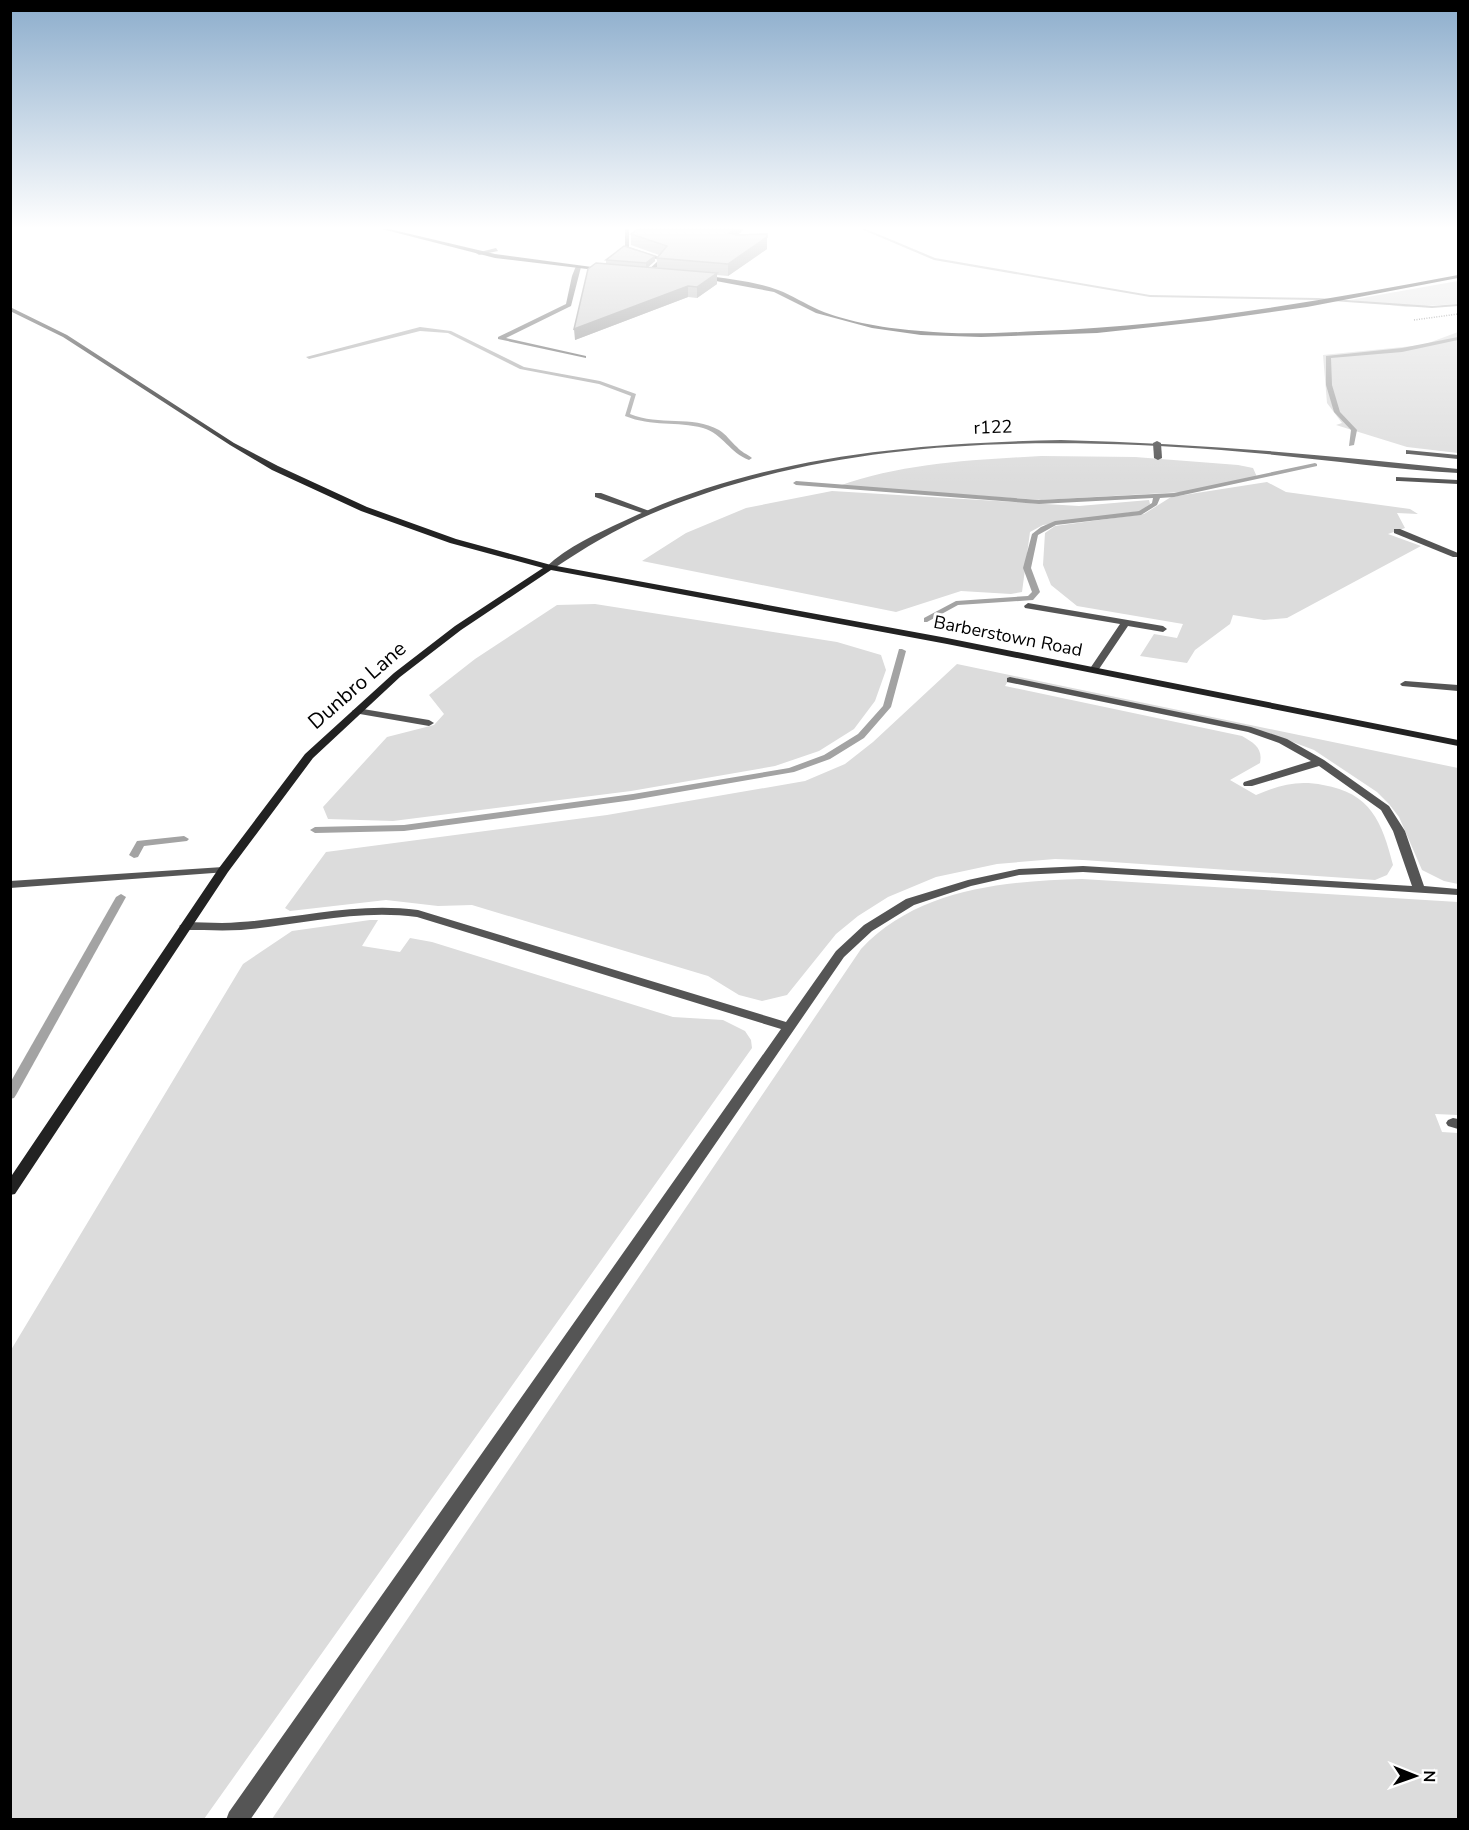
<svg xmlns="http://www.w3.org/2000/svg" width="1469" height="1830" viewBox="0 0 1469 1830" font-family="'Nunito Sans',sans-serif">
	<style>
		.green { fill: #dcdcdc }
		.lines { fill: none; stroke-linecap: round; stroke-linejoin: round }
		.stream { fill: #a3a3a3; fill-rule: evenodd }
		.path { stroke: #777; stroke-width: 1.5; stroke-dasharray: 1 1.5; stroke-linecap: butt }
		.lane { fill: #555; fill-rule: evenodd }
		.street { fill: #555; fill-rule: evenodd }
		.secondary { fill: #222; fill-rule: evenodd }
		.wall { fill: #a9a9a9 }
		.shaded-wall { fill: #898989 }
		.building { fill: #c4c4c4; stroke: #898989; stroke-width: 1.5 }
		.labels { text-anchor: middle; stroke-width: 6; stroke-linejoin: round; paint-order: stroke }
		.far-street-label { font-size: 18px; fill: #000; stroke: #fff }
		.street-label { font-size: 21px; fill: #000; stroke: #fff }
	</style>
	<rect width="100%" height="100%" fill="#fff"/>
	<!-- green -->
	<g class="green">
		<polygon points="1458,281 1458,304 1406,307 1350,300"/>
		<polygon points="1458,332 1458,453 1407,447 1336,425 1342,423 1327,403 1323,355 1423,345"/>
		<path d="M1041,456L1135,457L1238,465L1253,468L1257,477L1183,492L1041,500L839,486C903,463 974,460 1041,456Z"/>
		<polygon points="1267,482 1286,492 1410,509 1418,514 1397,513 1405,528 1388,534 1421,546 1287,618 1264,620 1233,615 1230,624 1195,650 1187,663 1140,656 1154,634 1177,638 1183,624 1077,606 1051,585 1043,565 1045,533 1055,526 1144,514 1171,497"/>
		<polygon points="832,491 1079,506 1149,500 1150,504 1140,511 1043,525 1030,532 1022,592 1011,594 961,591 896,612 642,561 686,533 746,508"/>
		<polygon points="595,604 837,642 881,655 886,670 875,701 854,729 819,751 775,766 631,791 393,821 328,819 323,807 387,737 434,725 444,714 429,695 475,659 557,605"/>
		<path d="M957,664L1458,768V884L1444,881L1422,870L1399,817L1389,804L1377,792L1314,750L1266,732L1010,678L1005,686L1242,736C1254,743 1263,748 1260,763L1230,780L1256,795C1279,785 1298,780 1323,785C1371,793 1382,822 1393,865L1387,875L1375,880L1083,860L1055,859L997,864L936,877L888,897L858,916L836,934L787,995L762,1001L739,995L708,976L472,905L438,906L386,900L290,911L285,908L326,852L607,815L805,781L845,764L873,742Z"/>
		<path d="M1082,879L1458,902V1115L1435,1114L1442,1132L1458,1133V1819H272L861,949C917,889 1004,881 1082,879Z"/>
		<polygon points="370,920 378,920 362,946 400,952 410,938 432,942 673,1017 723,1020 745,1031 751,1040 752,1048 204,1819 11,1819 11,1350 243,964 292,931"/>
	</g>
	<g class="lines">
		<!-- stream -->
		<g class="stream">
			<polygon points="861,229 866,229 935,258 1150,295 1318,298 1432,306 1458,304 1458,306 1432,308 1318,300 1150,297 934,260"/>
			<path d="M420,327L451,331L524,367L600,381L636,394L630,414C659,426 692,415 719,430C726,434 731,442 737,447C741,452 747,454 752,458L749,460C730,453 723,434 703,428C677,421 652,427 625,416L631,396L599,384L520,369L448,333L420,331L309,359L306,357Z"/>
			<polygon points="1458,337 1458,340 1402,352 1331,358 1332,385 1340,412 1357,430 1354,445 1349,446 1351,430 1334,412 1326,385 1326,356 1402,348"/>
			<polygon points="1315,463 1317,464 1317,466 1174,497 1160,498 1157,505 1141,515 1056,525 1038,535 1031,568 1040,592 1033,600 958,605 927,622 924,622 924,618 956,601 1028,596 1032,592 1023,568 1032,534 1041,527 1055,521 1139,511 1152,503 1153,498 1039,504 796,485 793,483 796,481 1039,500 1174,493"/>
			<polygon points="899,649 902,649 906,651 891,707 864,738 830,759 794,772 633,800 404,831 315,833 310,830 315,827 404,825 633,794 789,768 824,755 858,734 883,706"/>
			<polygon points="184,836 189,839 187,841 144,846 138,857 134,858 129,855 137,841"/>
			<polygon points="121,894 126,897 16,1095 14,1098 10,1099 10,1083 116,897"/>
		</g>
		<!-- path -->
		<polyline class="path" points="1414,320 1458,314"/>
		<!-- lane -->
		<g class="lane">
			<polygon points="625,229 629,229 629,247 665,259 650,274 645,273 659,260 625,249"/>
			<polygon points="496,248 498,251 479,255 476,253"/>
			<polygon points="576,266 581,267 571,306 506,338 586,356 586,358 498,339 498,337 566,304 572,276"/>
			<polygon points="1157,441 1161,443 1162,458 1158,460 1154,458 1153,443"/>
			<polygon points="1406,450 1458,455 1458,459 1409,454 1406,454"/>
			<polygon points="1396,477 1458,480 1458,484 1399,481 1396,481"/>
			<polygon points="595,493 601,493 652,512 645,514 595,497"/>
			<polygon points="1394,529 1400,529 1458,553 1458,557 1453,557 1394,533"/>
			<polygon points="1028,603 1163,626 1167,629 1163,632 1128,626 1097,672 1094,673 1089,670 1120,624 1025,608 1024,606"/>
			<path d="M1010,677L1251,727L1287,739L1324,760L1389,806L1405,831L1424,886L1458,889V895L1083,872L1019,875L971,886L914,905L872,931L844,957L250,1820H226L229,1812L781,1029L417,917C356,909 300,925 241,930C222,931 204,930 185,930L179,926L185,922C203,922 222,924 240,922C301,918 356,902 418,910L786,1022L836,951L864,925L906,899L968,880L1019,869L1083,866L1412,886L1393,831L1381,810L1319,766L1252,786H1244L1243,784L1244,782L1311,761L1279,743L1248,732L1007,682V678Z"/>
			<polygon points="1405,681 1458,685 1458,691 1402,686 1400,684"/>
			<polygon points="357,708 429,720 434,723 429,726 354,713 352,711"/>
			<polygon points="1453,1118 1458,1119 1458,1129 1448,1126 1446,1123 1448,1120"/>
		</g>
		<!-- street -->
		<g class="street">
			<path d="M1061,440C1194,443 1326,455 1458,469V473C1379,468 1300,456 1221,450C1031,436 829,438 651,514C616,529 584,548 553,569L546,567C567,547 598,533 624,521C761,456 912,443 1061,440Z"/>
			<polygon points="223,867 229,870 227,872 10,888 10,881"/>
		</g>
		<!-- secondary -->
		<g class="secondary">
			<polygon points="382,229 389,229 495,254 607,269 604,271 495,258"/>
			<path d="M702,275C727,279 754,281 778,290C792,295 805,304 819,310C847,322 890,329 921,331C960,335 1000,333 1039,331C1180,326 1319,301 1458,275V278L1307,307L1208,321L1097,333L981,337L921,335L872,328L816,313L774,292L700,278Z"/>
			<polygon points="10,307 67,335 234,443 278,466 367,507 456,539 551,565 947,638 1458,740 1458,746 947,644 551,570 461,630 400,677 313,758 228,872 15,1194 10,1195 10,1178 219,868 305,754 394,673 455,626 543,568 450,543 361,511 272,470 230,445 63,337 10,311"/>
		</g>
	</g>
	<!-- wall -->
	<polygon class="wall" points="631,234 738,235 767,249 728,276 717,275 717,284 697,298 688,297 575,340 606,264 606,260 655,261 648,267 657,268 657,258 659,255 631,245"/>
	<!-- shaded-wall -->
	<g class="shaded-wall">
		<polygon points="733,229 744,229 729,244 729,233"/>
		<polygon points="767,237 767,249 728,276 728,264"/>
		<polygon points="655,256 655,261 646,269 646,263"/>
		<polygon points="717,273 717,284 697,298 697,287"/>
		<polygon points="688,286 688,297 575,340 574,329"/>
	</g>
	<!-- building -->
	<g class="building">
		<polygon points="638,229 733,229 729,233 737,235 767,234 767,237 728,264 657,258 667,246 631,234"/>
		<polygon points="624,246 655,256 646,263 606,260"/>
		<polygon points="596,263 717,273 697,287 688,286 574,329 588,269"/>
	</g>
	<!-- sky -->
	<linearGradient id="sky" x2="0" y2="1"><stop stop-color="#8cadcc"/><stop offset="0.47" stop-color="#fff"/><stop offset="1" stop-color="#fff" stop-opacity="0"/></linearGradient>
	<rect width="1469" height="485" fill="url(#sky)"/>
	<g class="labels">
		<!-- far-street labels -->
		<g class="far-street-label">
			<text transform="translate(993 427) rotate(-2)" y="6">r122</text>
			<text transform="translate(1008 636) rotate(11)" y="6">Barberstown Road</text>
		</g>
		<!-- street labels -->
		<g class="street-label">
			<text transform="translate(357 685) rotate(-41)" y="7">Dunbro Lane</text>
		</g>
	</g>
	<!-- border -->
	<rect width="1469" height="1830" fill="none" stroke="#000000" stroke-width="24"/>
	<!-- north arrow -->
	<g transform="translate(1415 1776) rotate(91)" stroke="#ffffff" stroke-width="4.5" paint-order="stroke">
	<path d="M0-4.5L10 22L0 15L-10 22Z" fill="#000000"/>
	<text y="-9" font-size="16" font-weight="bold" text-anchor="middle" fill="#000000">N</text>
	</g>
</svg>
